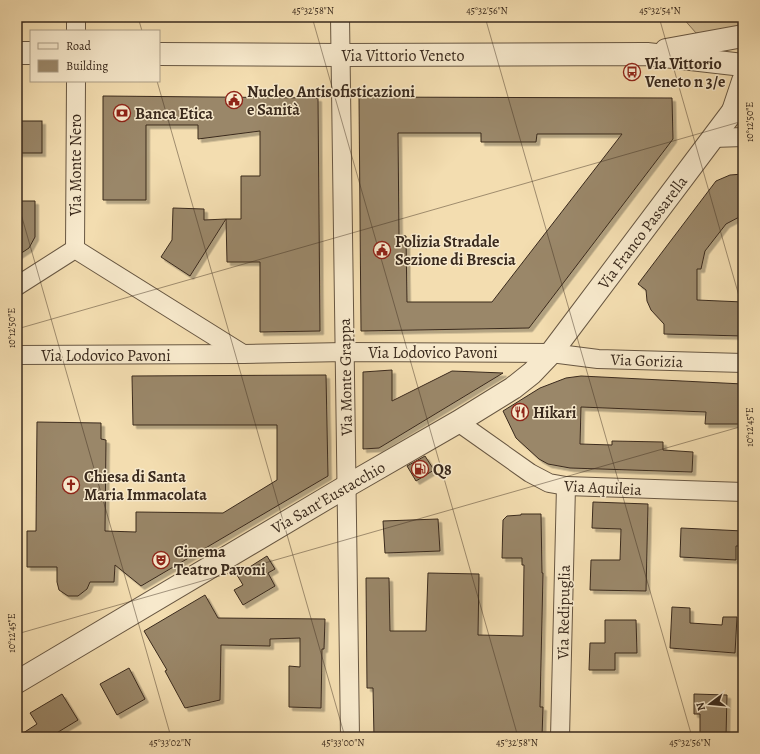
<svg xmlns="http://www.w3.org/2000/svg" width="760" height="754" viewBox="0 0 760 754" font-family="Alegreya,serif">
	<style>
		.green { fill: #d4bf97; stroke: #87745a }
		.building { fill: #9a8769; stroke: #3a2a1d; fill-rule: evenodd; filter: url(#shadow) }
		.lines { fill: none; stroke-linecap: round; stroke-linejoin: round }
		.minor-casing { stroke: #685742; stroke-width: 20 }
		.tertiary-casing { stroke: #685742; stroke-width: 24 }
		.minor { stroke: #f7e9cc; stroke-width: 18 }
		.tertiary { stroke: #f7e9cc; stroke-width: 22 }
		.ticks { fill: none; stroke: #3a2a1d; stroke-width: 1; stroke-opacity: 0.45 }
		.labels { text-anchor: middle; stroke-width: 3; stroke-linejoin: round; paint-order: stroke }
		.street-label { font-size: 16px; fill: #3a2a1d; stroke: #f7e9cc }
		.poi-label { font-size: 16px; font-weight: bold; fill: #3a2a1d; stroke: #f7e9cc; text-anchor: start }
		.neatline { fill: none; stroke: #3a2a1d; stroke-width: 1.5 }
		.ticks-label { font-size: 10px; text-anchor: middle; fill: #3a2a1d }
	</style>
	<defs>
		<filter id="shadow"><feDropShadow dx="3.5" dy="3.5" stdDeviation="0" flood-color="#0004"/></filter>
	</defs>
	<rect width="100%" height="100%" fill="#f3ddb0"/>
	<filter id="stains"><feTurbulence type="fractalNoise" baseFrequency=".005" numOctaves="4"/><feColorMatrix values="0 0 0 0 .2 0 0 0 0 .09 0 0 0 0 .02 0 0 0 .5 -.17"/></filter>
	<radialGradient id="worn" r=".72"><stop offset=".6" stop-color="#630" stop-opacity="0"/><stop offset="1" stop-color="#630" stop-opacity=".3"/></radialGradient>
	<!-- green -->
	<polygon class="green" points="682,17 743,17 743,26 720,33 696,33"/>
	<!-- building -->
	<g class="building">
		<polygon points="103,96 318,98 320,331 260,332 260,262 227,262 226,219 241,219 241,176 260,176 260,131 198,139 198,125 146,125 146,200 103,200"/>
		<path d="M359,97L672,98L673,139L529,328L361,331ZM398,133H481V142H536L537,134H622L492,302H407L406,236L399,235Z"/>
		<rect x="17" y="121" width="25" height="32"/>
		<polygon points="743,174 743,215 726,224 705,251 701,269 697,269 697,300 743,302 743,336 664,334 664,324 651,310 647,301 646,290 638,284 716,181 730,175"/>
		<polygon points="17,201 35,201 35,237 29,248 17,256"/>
		<polygon points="173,208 204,209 204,220 226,219 190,276 161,257 172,240"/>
		<polygon points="392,370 392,401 452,371 503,373 379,448 363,449 363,372"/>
		<polygon points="326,375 328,476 141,586 115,565 114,582 90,582 87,589 78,596 68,596 59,590 57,582 57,567 27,567 27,531 36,531 37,422 101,423 101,439 106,440 105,531 136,532 136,512 223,513 277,480 277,425 133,425 132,376"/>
		<polygon points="581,376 743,384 743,424 705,424 706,412 581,407 580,444 612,445 612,441 663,442 663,450 693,452 692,472 570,468 548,464 539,459 516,438 503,411 540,388 566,378"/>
		<polygon points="425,456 434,470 416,481 407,466"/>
		<polygon points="593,502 648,504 646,591 590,590 591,560 620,560 621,529 592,528"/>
		<polygon points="521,514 541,514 542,573 543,573 540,707 543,707 542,737 374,737 373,688 367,688 366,578 389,578 390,631 426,631 428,573 479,574 478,635 523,636 524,565 522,565 522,558 502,558 503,520 507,516 521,515"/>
		<polygon points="438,519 440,551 385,553 383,521"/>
		<polygon points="681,528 743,531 743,546 736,546 736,560 680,557"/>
		<polygon points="267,556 275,569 268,573 275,586 243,605 234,590 243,585 237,575"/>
		<polygon points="205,595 218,618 325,619 324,649 322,649 321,708 289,707 289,666 300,667 300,638 270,639 270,646 221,645 220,700 185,708 165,671 167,670 144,631"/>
		<polygon points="672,607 690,608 690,623 722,625 723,617 737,617 735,653 670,648"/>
		<polygon points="605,620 636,620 637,653 615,653 615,670 589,670 590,643 605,643"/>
		<polygon points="129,668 145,699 117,715 100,684"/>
		<polygon points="62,694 78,720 50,737 17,737 37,724 30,713"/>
		<polygon points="694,694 727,695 726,737 700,737 700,714 694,714"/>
	</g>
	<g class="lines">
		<!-- minor casing -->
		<g class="minor-casing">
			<g id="minor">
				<polyline points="76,17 76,31"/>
				<polyline points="340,17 350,737"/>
				<polyline points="713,138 743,137"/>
				<polyline points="75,249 76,81"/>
				<polyline points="17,286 75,249 243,354"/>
				<polyline points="17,355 243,354 345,352 551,353 598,359 743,363"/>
				<polyline points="458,422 530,473 549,483 566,486 743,492"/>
				<polyline points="560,737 566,486"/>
			</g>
		</g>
		<!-- tertiary casing -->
		<g class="tertiary-casing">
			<g id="tertiary">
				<polyline points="666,50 743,36"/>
				<polyline points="17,53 31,53"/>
				<polyline points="159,54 341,55 647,54 743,65"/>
				<polyline points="733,111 743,81"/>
				<polyline points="17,682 347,486 458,422 513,388 532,373 551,353 733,111 743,105"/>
			</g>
		</g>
		<!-- minor -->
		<use href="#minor" class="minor"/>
		<!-- tertiary -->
		<use href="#tertiary" class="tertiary"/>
	</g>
	<!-- ticks -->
	<path class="ticks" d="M138,17L142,31M312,17L518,737M485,17L692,737M659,17L743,310M17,24L43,17M157,81L345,737M17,200L171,737M17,329L743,121M17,634L743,426M721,737L743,731"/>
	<!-- icons -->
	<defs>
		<g id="bus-ring" transform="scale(0.9)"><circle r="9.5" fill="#f7e9cc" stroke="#8f2418" stroke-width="1.5"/><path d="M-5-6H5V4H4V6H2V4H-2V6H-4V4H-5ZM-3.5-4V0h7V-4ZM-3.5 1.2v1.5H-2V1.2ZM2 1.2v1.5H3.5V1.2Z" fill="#8f2418"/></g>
		<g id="civic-ring" transform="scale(0.9)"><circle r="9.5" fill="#f7e9cc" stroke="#8f2418" stroke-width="1.5"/><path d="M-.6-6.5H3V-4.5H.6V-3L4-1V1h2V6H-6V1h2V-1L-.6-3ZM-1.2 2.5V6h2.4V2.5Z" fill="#8f2418"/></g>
		<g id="bank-ring" transform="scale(0.9)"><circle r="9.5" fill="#f7e9cc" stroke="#8f2418" stroke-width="1.5"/><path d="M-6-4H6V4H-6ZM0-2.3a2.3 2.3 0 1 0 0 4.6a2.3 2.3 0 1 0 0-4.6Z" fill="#8f2418"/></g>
		<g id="restaurant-ring" transform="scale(0.9)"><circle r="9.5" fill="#f7e9cc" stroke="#8f2418" stroke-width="1.5"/><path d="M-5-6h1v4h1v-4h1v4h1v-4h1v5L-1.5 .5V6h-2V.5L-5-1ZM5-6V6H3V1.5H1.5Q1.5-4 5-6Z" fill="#8f2418"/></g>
		<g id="fuel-ring" transform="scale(0.9)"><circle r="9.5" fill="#f7e9cc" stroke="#8f2418" stroke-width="1.5"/><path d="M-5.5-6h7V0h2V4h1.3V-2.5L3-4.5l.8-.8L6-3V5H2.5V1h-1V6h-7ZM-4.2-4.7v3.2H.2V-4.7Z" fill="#8f2418"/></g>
		<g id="church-ring" transform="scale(0.9)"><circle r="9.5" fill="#f7e9cc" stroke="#8f2418" stroke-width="1.5"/><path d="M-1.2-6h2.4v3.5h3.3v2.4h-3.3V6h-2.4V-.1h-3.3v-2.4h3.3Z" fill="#8f2418"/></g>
		<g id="theatre-ring" transform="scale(0.9)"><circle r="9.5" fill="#f7e9cc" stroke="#8f2418" stroke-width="1.5"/><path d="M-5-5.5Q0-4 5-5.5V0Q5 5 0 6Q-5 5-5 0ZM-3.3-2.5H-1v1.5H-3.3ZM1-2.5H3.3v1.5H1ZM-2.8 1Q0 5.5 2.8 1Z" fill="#8f2418"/></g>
	</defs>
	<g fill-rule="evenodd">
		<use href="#bus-ring" x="632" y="72"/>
		<use href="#civic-ring" x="234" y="100"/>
		<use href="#bank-ring" x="122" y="113"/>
		<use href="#civic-ring" x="382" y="250"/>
		<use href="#restaurant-ring" x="520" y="412"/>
		<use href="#fuel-ring" x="420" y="469"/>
		<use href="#church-ring" x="71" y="485"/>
		<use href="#theatre-ring" x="161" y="560"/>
	</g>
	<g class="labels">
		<!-- street labels -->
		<g class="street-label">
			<text x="403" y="61">Via Vittorio Veneto</text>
			<text transform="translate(75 165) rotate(-90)" y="6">Via Monte Nero</text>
			<text transform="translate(642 232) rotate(-53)" y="6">Via Franco Passarella</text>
			<text x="433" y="358">Via Lodovico Pavoni</text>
			<text x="106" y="361">Via Lodovico Pavoni</text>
			<text transform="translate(647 360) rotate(2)" y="6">Via Gorizia</text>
			<text transform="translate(345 377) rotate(-91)" y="6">Via Monte Grappa</text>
			<text transform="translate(603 487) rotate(3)" y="6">Via Aquileia</text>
			<text transform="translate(328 497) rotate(-30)" y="6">Via Sant'Eustacchio</text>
			<text transform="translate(563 612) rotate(-89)" y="6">Via Redipuglia</text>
		</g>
		<!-- poi labels -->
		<g class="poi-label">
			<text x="645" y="69">Via Vittorio<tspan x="645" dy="18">Veneto n 3/e</tspan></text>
			<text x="247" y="97">Nucleo Antisofisticazioni<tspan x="247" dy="18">e Sanità</tspan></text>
			<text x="135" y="119">Banca Etica</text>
			<text x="395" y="247">Polizia Stradale<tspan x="395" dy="18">Sezione di Brescia</tspan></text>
			<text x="533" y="418">Hikari</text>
			<text x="433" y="475">Q8</text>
			<text x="84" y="482">Chiesa di Santa<tspan x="84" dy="18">Maria Immacolata</tspan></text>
			<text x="174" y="557">Cinema<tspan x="174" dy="18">Teatro Pavoni</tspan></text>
		</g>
	</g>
	<!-- margin -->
	<rect width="760" height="754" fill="none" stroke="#f3ddb0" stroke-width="44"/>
	<!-- legend -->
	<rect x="30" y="30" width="130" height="52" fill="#f7e9cc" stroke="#ab9d86"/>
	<rect x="38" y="43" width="20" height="6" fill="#f7e9cc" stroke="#ab9d86"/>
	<text x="66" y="50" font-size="12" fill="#3a2a1d">Road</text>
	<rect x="38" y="60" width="20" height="12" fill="#9a8769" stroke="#ab9d86"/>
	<text x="66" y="70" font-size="12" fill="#3a2a1d">Building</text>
	<!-- north arrow -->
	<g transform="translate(710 704) rotate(254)" stroke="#f7e9cc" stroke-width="3" paint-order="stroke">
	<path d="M0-3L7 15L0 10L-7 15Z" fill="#3a2a1d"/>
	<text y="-6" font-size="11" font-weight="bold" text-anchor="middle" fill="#3a2a1d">N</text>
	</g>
	<rect x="22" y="22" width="716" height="710" class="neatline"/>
	<g class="ticks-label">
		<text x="313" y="14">45°32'58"N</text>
		<text x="487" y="14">45°32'56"N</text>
		<text x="660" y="14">45°32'54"N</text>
		<text transform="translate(749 122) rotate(-90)" y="4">10°12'50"E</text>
		<text transform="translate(11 328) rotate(-90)" y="4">10°12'50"E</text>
		<text transform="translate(749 427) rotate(-90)" y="4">10°12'45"E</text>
		<text transform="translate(11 633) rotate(-90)" y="4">10°12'45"E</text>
		<text x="170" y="746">45°33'02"N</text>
		<text x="343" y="746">45°33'00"N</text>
		<text x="517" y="746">45°32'58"N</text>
		<text x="690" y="746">45°32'56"N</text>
	</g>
	<rect width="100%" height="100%" filter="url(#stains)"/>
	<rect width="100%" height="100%" fill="url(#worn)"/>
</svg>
